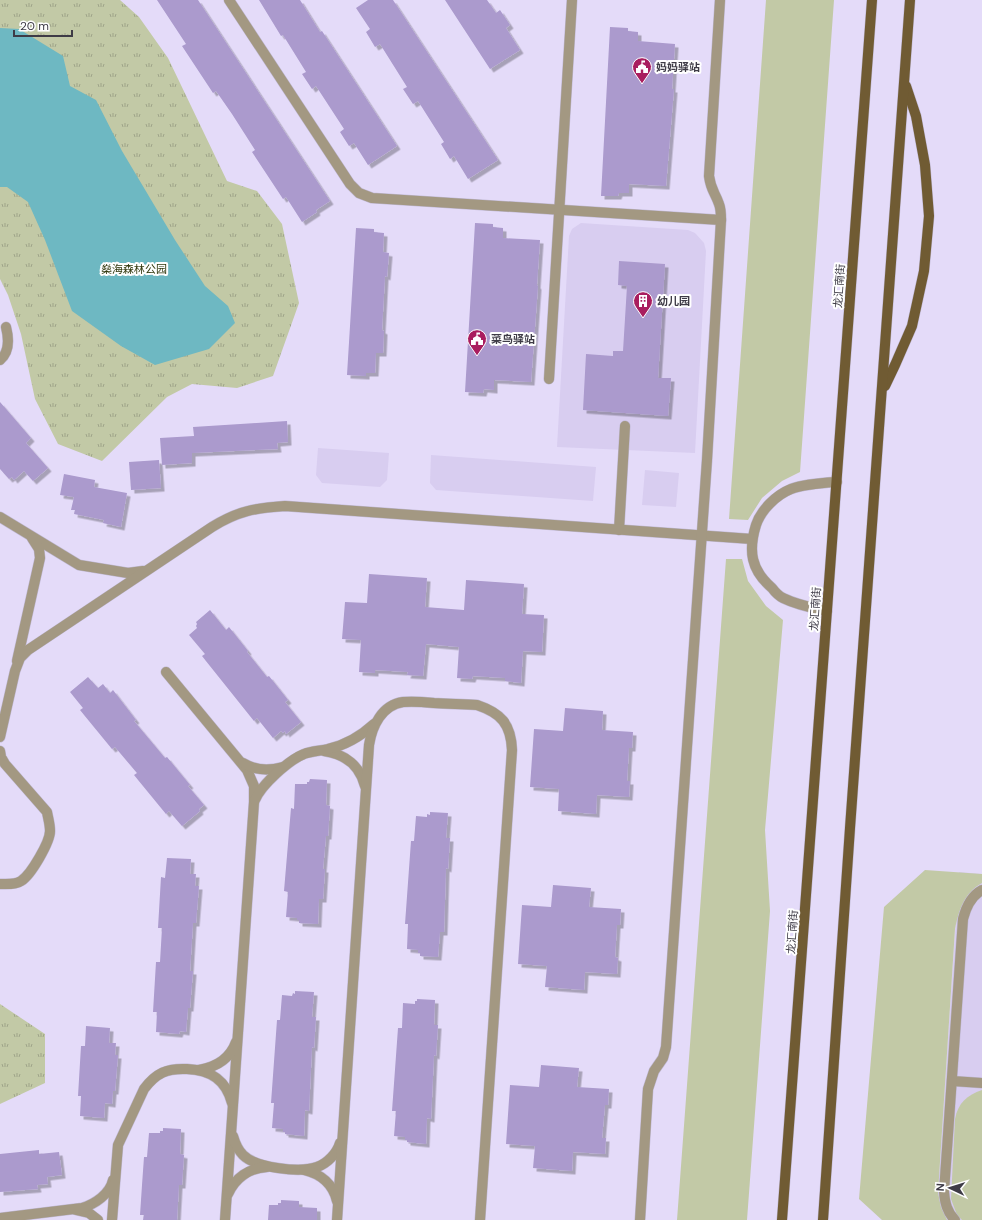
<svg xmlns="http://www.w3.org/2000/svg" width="982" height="1220" viewBox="0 0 982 1220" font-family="'DM Sans','Noto Sans SC',sans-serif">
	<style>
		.built { fill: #d8cdf0 }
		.green { fill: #c2c9a6 }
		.park { fill: url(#park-tufts) }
		.water { fill: #6eb8c2 }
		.building { fill: #ab9acd; filter: url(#shadow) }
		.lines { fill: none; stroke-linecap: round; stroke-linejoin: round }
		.minor-casing { stroke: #bfb8d2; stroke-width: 11 }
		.major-casing { stroke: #bfb8d2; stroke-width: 11 }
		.minor { stroke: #a39882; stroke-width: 10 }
		.major { stroke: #705b33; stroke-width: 10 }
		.labels { text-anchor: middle; stroke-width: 4; stroke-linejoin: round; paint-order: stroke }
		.poi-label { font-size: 11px; font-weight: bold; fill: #3e3b46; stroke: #fff; text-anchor: start }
		.park-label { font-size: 11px; fill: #31370c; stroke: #fff }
		.street-label { font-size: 11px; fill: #3e3b46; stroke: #fff }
	</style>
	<defs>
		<pattern id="park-tufts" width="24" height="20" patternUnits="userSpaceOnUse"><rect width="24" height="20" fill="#c2c9a6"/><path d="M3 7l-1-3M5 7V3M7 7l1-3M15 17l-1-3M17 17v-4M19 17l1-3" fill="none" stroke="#9fa489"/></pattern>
		<filter id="shadow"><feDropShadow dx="3.5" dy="3.5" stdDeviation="0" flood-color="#0004"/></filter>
	</defs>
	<rect width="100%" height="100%" fill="#e4dbf9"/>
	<!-- built -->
	<g class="built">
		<polygon points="581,223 688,230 695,233 704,243 706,251 695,453 557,447 569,236 572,229"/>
		<polygon points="318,448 389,453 387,480 380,487 322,483 316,475"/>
		<polygon points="431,455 596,467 593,501 436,490 430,483"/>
		<polygon points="645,470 679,473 676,507 642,505"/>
		<polygon points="959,872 982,874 982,1220 936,1220"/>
	</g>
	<!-- green -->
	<g class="green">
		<polygon points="766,0 834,0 800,472 782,481 762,498 748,520 729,519"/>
		<polygon points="726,559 742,559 748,581 766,606 783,620 765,830 770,911 747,1220 677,1220"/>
		<path d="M925,870L982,874V883C964,893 959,910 955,929L938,1193L941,1207L947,1220H882L859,1199L884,907Z"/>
		<path d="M982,1090V1220H962L957,1215L951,1199L955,1119C958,1103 967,1095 982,1090Z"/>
	</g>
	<!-- park -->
	<g class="park">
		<polygon points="0,0 120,0 139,17 168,58 227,181 257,191 282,224 299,303 273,376 237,388 192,384 167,397 102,461 58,444 35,399 21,334 8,295 0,279"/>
		<polygon points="0,1004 45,1034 45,1083 0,1104"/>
	</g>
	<!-- water -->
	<polygon class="water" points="0,28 19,29 63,56 70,86 96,100 122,151 175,240 205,286 228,306 235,323 209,349 155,365 121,346 72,311 45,240 28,202 7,187 0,187"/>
	<!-- building -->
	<g class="building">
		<polygon points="157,0 198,0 330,201 316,210 317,212 302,222 286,197 283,199 252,152 255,150 232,114 216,91 213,93 182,46 186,44"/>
		<polygon points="259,0 300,0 320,32 322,31 397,146 368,165 354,143 349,146 340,132 344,129 316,86 312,89 302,74 306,72 283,35 281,36"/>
		<polygon points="368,0 393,0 498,160 468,179 454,156 450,159 441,144 444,142 418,101 413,104 403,89 407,87 380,44 375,47 366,32 370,29 356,8"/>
		<polygon points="445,0 487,0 496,13 500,10 510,25 506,28 520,50 490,69"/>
		<polygon points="610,27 628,28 628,31 638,32 638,41 675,44 672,89 674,89 666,186 629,184 629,193 619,193 618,196 601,196"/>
		<polygon points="475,223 493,224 493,227 503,228 503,238 540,240 537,285 538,286 531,382 494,380 494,390 484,389 483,393 465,392"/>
		<polygon points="356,228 374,229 374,232 384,233 383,252 389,253 387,277 385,276 382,330 384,331 383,353 376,353 375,373 366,373 366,376 347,375"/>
		<polygon points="619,261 665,264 658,378 671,378 668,416 583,410 586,354 613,356 613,351 623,351 627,286 618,285"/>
		<polygon points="0,402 31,438 26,443 48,468 33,481 24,471 14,480 12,477 9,479 0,469"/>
		<polygon points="287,421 288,442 277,443 278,449 192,453 192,463 162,465 160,438 194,436 193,427"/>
		<polygon points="159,460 161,488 131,490 129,462"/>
		<polygon points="64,474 95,480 94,487 127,493 121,527 103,523 104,520 74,514 75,510 71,510 74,497 60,495"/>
		<polygon points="369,574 427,578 425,607 464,610 466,580 524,584 522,614 544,615 542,652 523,651 521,683 505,681 505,678 473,676 472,679 457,678 459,647 426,644 423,676 407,675 408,672 375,670 375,673 359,672 361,640 342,639 345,602 367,603"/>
		<polygon points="210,610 226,630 229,627 248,651 247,652 267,677 269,676 288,700 285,702 301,722 286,734 285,731 283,733 281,731 273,738 257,718 254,721 202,656 205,654 189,635 197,628 196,626 197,624 196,622"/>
		<polygon points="88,677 98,688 103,684 110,693 113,690 136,720 134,721 165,758 167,757 190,785 188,786 204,805 199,809 200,811 182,826 169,811 166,814 134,775 137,773 115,747 112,749 80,710 83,708 70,692"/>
		<polygon points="565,708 603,711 602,730 633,732 632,748 629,748 627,781 630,781 629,797 597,795 596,814 558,811 559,789 530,787 534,729 563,731"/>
		<polygon points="310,779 327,780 326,805 330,806 328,836 326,836 323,869 325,869 323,899 319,899 318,924 299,923 299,920 297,920 297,918 286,917 288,892 284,891 291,808 294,809 295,784 307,784 307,782 309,782"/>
		<polygon points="430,812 448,813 446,838 450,838 448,869 446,868 444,932 440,932 438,957 420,956 420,953 418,953 418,950 407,949 408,924 405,924 411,841 414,841 416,816 427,817 427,814 430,815"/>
		<polygon points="167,858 191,859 190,874 196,874 195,886 199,886 196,923 193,923 190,971 193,971 190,1008 188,1008 186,1032 180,1031 179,1034 156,1032 157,1012 153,1012 156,962 160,962 162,928 158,928 161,877 165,878"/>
		<polygon points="553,885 591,888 589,907 621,909 620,925 617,925 615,957 618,958 617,974 585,972 584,990 545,987 547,966 518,964 522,905 551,907"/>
		<polygon points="295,991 314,992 312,1017 316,1017 314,1048 312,1047 309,1111 305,1110 304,1136 285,1134 285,1132 283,1132 283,1129 272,1128 274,1103 271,1103 277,1020 280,1020 282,995 292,996 293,993 295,994"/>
		<polygon points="417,999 435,1000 434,1025 438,1025 436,1056 434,1055 431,1119 427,1118 426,1144 407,1142 407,1140 405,1140 405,1137 394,1136 396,1111 392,1111 398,1028 402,1028 403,1003 415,1004 415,1001 417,1001"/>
		<polygon points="86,1026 110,1028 109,1043 116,1043 115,1055 118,1055 115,1091 113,1091 112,1104 105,1103 104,1118 80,1116 81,1096 78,1096 81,1046 85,1046"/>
		<polygon points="541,1065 579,1068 577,1087 609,1089 608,1105 605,1105 602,1138 606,1138 605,1154 573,1152 572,1171 533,1168 535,1146 506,1144 510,1085 539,1087"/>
		<polygon points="163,1128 181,1129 180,1154 184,1155 182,1185 179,1185 177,1220 143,1220 144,1215 140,1215 142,1185 144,1157 147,1157 149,1133 160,1133 160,1131 163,1131"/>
		<polygon points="39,1150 39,1154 59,1152 62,1175 47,1177 48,1184 37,1185 38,1189 0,1192 0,1154"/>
		<polygon points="281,1200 299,1201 299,1207 317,1208 317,1220 268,1220 269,1205 278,1205 278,1203 281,1203"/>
	</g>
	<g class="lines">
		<!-- minor casing -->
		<g class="minor-casing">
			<g id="minor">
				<polyline points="229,0 350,184 359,193 372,198 721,220"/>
				<path d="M0,360C10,352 9,339 6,327"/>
				<polyline points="549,379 572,0"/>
				<polyline points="0,517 79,565 128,573 143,571"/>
				<polyline points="619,530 625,426"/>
				<path d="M827,611C813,608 797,605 783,598C779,596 775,592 772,588C751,570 748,551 756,525C761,510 776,495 791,489C805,484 822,483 837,482"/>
				<polyline points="17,661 40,558 39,549 32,538"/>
				<polyline points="166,672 247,770 254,786 254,802 225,1220"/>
				<path d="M0,737L15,671L20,658L28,650L212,527C238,511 255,508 285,506L752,539"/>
				<path d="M0,751L1,757L5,764L47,812C48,818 50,824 50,831C50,842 31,875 21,881C15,885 7,884 0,884"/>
				<path d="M324,751C345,754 360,766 365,786"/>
				<path d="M243,763C256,771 269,771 283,767"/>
				<path d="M255,800C261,785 289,760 304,754C311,751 320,751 328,749C346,745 361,736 374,724"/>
				<path d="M199,1070C216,1067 230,1059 236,1042"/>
				<polyline points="952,1081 982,1083"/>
				<path d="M233,1136C235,1143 238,1150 243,1155C256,1168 300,1173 317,1167C328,1163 337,1153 340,1143"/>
				<path d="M304,1170C321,1174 333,1184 337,1201"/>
				<path d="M228,1194C235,1178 249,1168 267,1167"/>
				<polyline points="76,1210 89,1213 98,1220"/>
				<path d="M0,1218L82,1208C95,1204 110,1194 113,1180"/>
				<path d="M112,1220L118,1145L144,1089C156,1073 167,1068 187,1069C211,1070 226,1080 232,1103"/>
				<path d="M337,1220L369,745C372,726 382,705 403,702C413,701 424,702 434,703C449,704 463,704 477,705C501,713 511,724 512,750L480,1220"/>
				<path d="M640,1220L648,1089L654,1071L663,1058L666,1047L707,460L721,220C721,214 721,209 719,204C715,192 711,191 709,176L720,0"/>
				<path d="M955,1220C947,1212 945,1203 944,1192L963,919C966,907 971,896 982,890"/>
			</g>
		</g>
		<!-- major casing -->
		<g class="major-casing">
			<g id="major">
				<polyline points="885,386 895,365 912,326 924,271 929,216 925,165 916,116 906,86"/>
				<polyline points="782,1220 872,0"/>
				<polyline points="823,1220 850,828 910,0"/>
			</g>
		</g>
		<!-- minor -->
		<use href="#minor" class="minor"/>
		<!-- major -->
		<use href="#major" class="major"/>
	</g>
	<!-- icons -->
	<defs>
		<g id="civic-pin" transform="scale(1)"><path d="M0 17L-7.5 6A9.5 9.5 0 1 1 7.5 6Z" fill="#a91d5e" stroke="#fff"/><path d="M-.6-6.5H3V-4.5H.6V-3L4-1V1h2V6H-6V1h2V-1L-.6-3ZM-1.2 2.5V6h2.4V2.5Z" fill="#fff"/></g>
		<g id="building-pin" transform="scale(1)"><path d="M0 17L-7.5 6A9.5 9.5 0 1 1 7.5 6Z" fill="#a91d5e" stroke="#fff"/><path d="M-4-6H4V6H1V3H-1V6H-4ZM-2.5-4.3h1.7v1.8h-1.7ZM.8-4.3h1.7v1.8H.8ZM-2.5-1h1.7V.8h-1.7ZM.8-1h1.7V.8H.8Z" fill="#fff"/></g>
	</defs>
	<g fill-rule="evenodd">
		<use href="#civic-pin" x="642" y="67"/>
		<use href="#building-pin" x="643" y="301"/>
		<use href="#civic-pin" x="477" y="339"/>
	</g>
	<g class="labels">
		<!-- poi labels -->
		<g class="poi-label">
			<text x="656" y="71">妈妈驿站</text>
			<text x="657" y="305">幼儿园</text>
			<text x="491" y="343">菜鸟驿站</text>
		</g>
		<!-- park labels -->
		<g class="park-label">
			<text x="134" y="273">燊海森林公园</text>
		</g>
		<!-- street labels -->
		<g class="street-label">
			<text transform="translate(839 286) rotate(-86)" y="4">龙汇南街</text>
			<text transform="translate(815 609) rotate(-86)" y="4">龙汇南街</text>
			<text transform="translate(792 932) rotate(-86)" y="4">龙汇南街</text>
		</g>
	</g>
	<!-- north arrow -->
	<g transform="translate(950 1188) rotate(274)" stroke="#ffffff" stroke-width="3" paint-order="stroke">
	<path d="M0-3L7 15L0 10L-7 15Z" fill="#3e3b46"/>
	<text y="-6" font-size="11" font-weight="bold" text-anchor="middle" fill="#3e3b46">N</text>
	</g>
	<!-- scale -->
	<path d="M14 30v6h58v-6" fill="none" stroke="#3e3b46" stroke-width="2"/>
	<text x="20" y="30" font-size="12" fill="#3e3b46" stroke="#ffffff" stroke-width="3" paint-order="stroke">20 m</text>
</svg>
